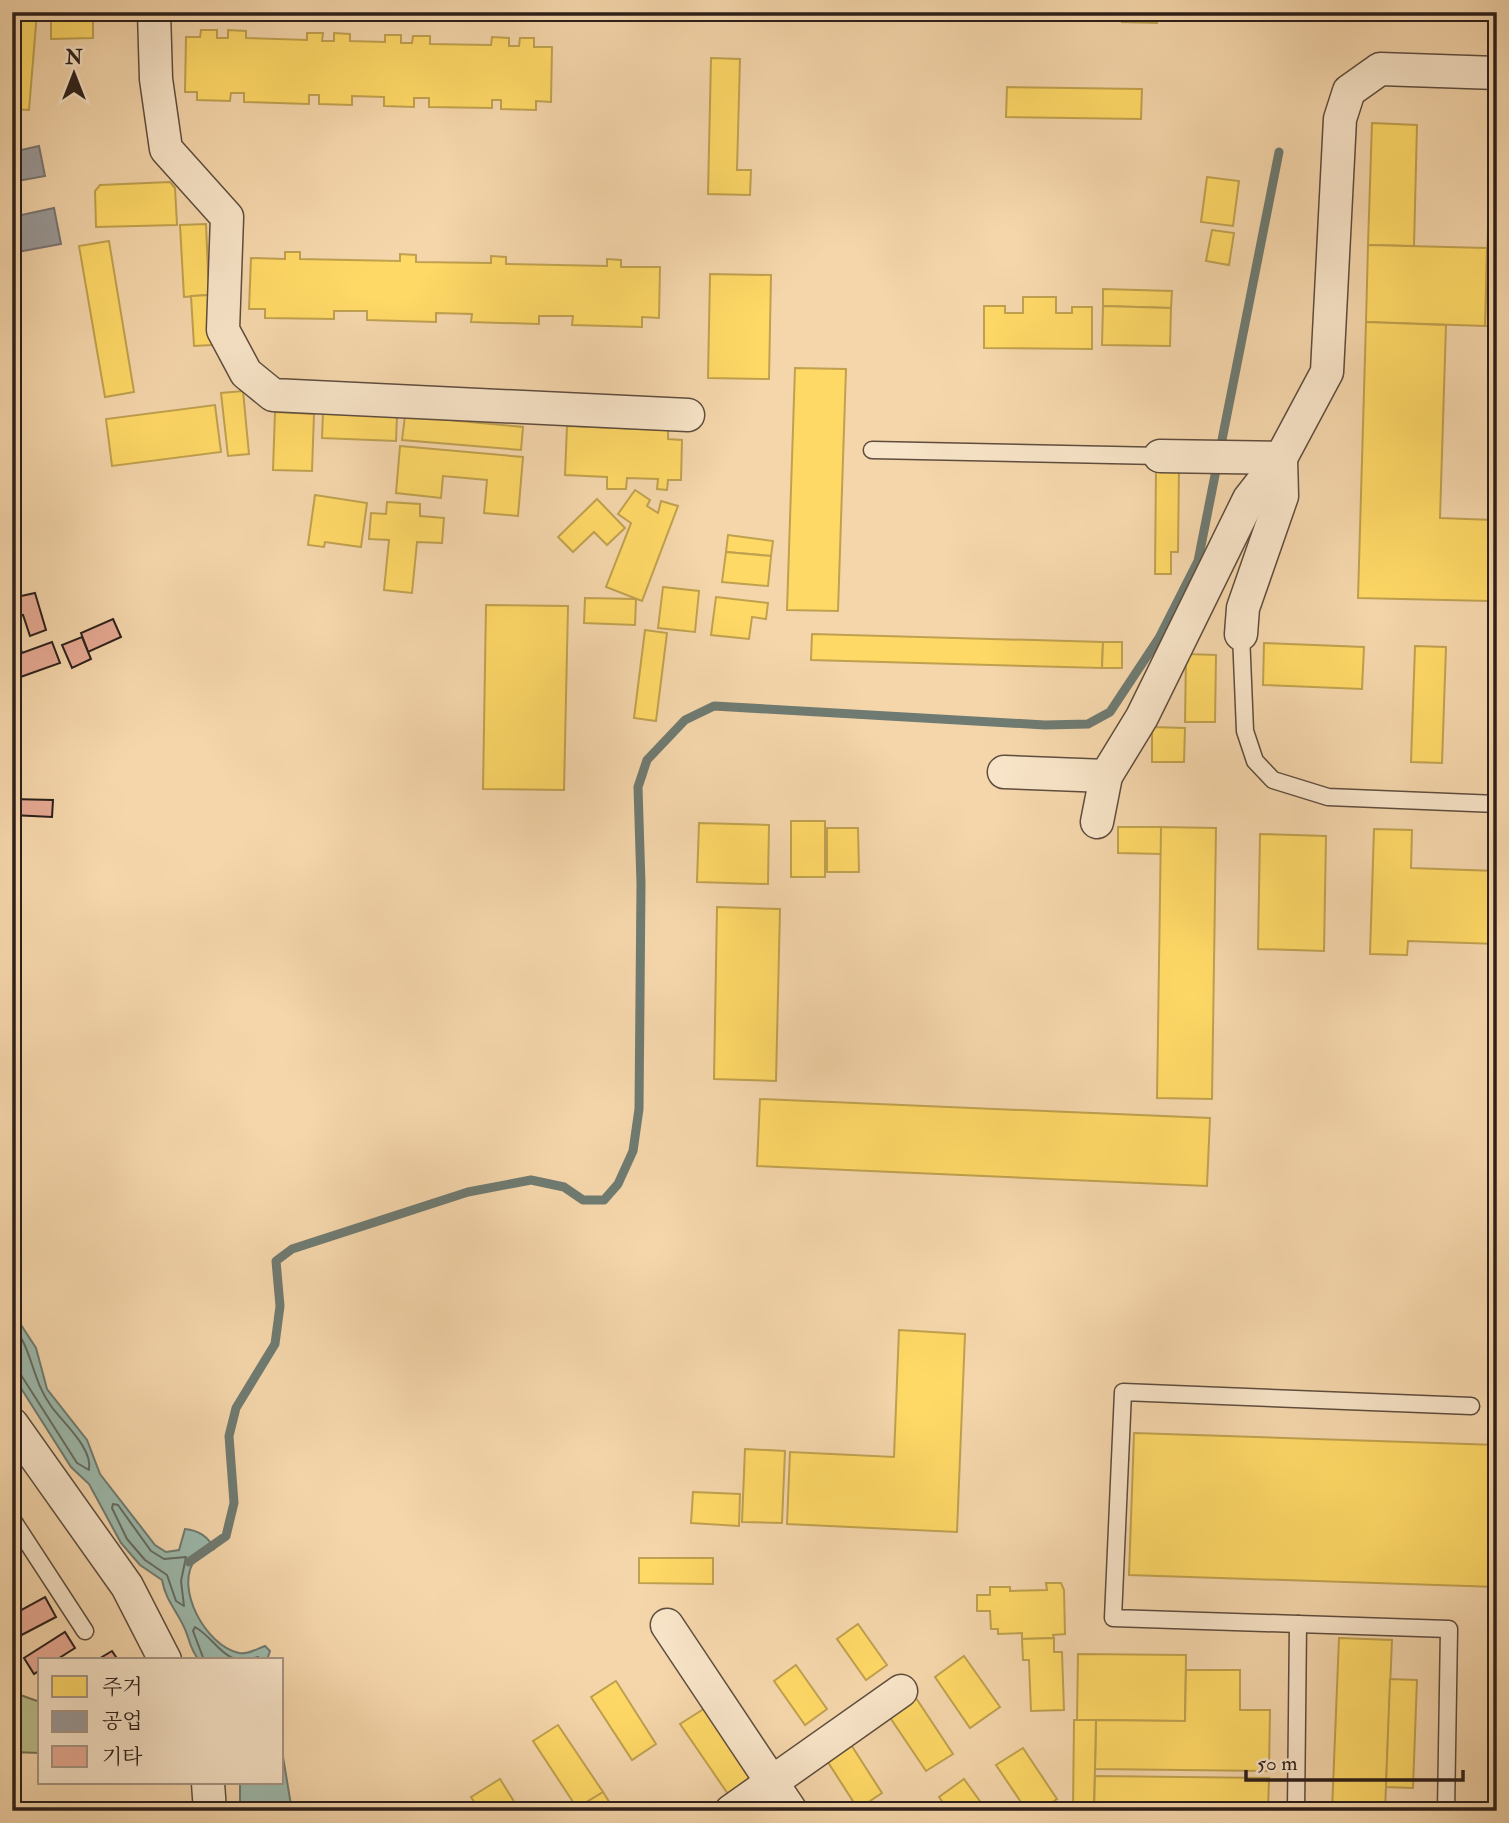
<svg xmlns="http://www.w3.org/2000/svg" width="1509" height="1823" viewBox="0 0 1509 1823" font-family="'IM FELL Double Pica','Noto Serif KR',serif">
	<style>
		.green { fill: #babe8b; stroke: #736e52; stroke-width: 2 }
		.water { fill: #9cb9ac; stroke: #6f7b72; stroke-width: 2 }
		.homes { fill: #ffd966; stroke: #c0a14f; stroke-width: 2 }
		.industry { fill: #999; stroke: #787473; stroke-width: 2 }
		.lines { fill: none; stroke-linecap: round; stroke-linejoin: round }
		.shore { stroke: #646c63; stroke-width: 2 }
		.stream { stroke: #6f7b72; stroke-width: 9 }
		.building { fill: #e7a993; stroke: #2c1f1a; stroke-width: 2 }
		.lane-casing { stroke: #5e4d3e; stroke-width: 19 }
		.street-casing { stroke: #5e4d3e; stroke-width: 35 }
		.lane { stroke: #f8e4c8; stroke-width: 16 }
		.street { stroke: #f8e4c8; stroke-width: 32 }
	</style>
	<rect width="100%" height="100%" fill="#f5d6ab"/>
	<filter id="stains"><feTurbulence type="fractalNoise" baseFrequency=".00286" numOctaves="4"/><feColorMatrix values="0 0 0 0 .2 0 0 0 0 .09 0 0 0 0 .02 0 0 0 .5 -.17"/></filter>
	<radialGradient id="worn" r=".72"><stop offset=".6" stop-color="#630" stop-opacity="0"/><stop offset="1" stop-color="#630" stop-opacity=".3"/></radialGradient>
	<!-- green -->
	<polygon class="green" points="12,1692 40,1702 40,1753 12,1752"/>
	<!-- water -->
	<g class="water">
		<path d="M12,1311L36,1348L47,1389L87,1440L100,1474L155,1545L166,1552L179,1550L185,1529C198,1530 209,1537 214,1549C208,1552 200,1554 195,1560C174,1588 206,1646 239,1653C248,1655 256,1649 265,1646L270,1651L267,1660H199C189,1649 190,1638 183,1625C175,1609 165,1598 162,1580L140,1565L121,1543L89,1484L71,1467L12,1374Z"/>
		<polygon points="282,1751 292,1811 240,1811 240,1783 282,1783"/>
	</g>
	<!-- homes -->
	<g class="homes">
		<polygon points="12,12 37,12 29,110 12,109"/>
		<polygon points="51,12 93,12 93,38 51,39"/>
		<polygon points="745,12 775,12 775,17 745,15"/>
		<polygon points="866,12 930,12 930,16"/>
		<polygon points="940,12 973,12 973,17 940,16"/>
		<polygon points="1005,12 1035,12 1035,19 1005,18"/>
		<polygon points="1050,12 1172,12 1157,14 1157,23 1122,22 1122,13 1113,12 1113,21 1050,20"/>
		<polygon points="201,30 217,30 217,38 228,38 228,30 246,31 246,38 307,40 307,33 323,33 322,41 334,41 334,33 350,34 350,41 385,42 385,35 401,35 401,43 412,43 413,36 430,36 430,44 491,45 492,37 509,38 509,46 519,46 520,38 534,38 534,47 552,47 551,102 536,101 536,110 501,109 501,100 492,100 492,108 429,107 429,98 414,98 414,107 384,106 384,97 352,96 352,105 319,104 319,95 309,95 309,104 244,102 244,93 231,93 230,101 197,100 197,92 185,92 186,37 200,37"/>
		<polygon points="711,58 740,59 737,170 751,170 750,195 708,194"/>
		<polygon points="1007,87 1142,89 1141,119 1006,117"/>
		<polygon points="1372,123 1417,125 1414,246 1368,245"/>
		<polygon points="1491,127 1497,127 1497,326 1485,326"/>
		<polygon points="1207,177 1239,181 1233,226 1201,222"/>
		<polygon points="170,182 175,188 177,225 96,227 95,191 100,185"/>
		<polygon points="206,224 209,295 184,297 180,225"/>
		<polygon points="1212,230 1234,233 1229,265 1206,261"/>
		<polygon points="109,241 134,392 105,397 79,246"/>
		<polygon points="1368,245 1487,248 1485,326 1366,322"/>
		<polygon points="285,252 300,252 300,259 400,261 400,254 416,255 416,262 491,263 491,256 506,257 506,264 607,266 607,259 621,260 621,267 660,267 659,318 642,317 642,327 572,325 573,316 539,316 539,324 471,322 472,314 436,313 436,322 367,320 367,311 334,311 334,319 265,318 265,309 249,309 251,258 285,259"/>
		<polygon points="710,274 771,275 769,379 708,378"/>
		<polygon points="1103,289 1172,291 1171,308 1103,306"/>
		<polygon points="209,295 212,345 194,346 191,296"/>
		<polygon points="1023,297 1056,297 1056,313 1072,313 1072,307 1092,307 1092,349 984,348 984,306 1005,306 1005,313 1023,313"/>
		<polygon points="1103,306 1171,308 1170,346 1102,345"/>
		<polygon points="1366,322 1446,325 1440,518 1494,520 1490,601 1358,598"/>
		<polygon points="795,368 846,369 838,611 787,610"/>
		<polygon points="243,391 249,454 228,456 221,393"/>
		<polygon points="215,405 221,452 112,466 106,419"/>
		<polygon points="275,412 314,414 312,471 273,470"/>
		<polygon points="323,413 397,415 396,441 322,438"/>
		<polygon points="405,416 523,427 521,450 402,440"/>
		<polygon points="567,426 668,430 668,439 682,440 681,480 668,480 667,490 657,489 658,479 627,478 626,489 607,489 607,477 565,475"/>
		<polygon points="400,446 523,457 518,516 484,513 487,480 443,476 441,498 396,493"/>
		<polygon points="1156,468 1179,468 1178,552 1171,552 1171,574 1155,574"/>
		<polygon points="635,490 650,500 647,506 658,513 661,501 678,506 642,601 606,587 631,523 618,514"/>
		<polygon points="315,495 367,503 361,547 325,542 324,547 308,545"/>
		<polygon points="1494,497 1497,497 1497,602 1490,601"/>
		<polygon points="597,499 625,528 607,545 594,532 573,552 558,537"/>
		<polygon points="387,502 420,504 420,516 444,518 442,543 417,542 412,593 384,590 389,540 369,539 371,513 386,514"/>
		<polygon points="728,535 773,541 771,556 726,552"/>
		<polygon points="726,552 771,556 768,586 722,582"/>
		<polygon points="663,587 699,591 695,632 658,628"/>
		<polygon points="716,597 768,603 766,619 752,617 749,639 711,635"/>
		<polygon points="585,598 636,599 635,625 584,623"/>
		<polygon points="486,605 568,606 564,790 483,789"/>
		<polygon points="645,630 667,633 656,721 634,718"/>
		<polygon points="812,634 1103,642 1102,668 811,660"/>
		<polygon points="1103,642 1122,642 1122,668 1102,668"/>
		<polygon points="1264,643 1364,647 1362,689 1263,685"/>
		<polygon points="1415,646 1446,647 1442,763 1411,762"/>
		<polygon points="1186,654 1216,655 1215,722 1185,722"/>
		<polygon points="1152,727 1185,728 1184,762 1152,762"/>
		<rect x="791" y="821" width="34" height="56"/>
		<polygon points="699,823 769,825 768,884 697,882"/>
		<polygon points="1118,827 1161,827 1161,854 1118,853"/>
		<polygon points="1161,827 1216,828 1212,1099 1157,1098"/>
		<polygon points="827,828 858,828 859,872 827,872"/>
		<polygon points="1374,829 1412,830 1411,868 1497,871 1497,944 1408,941 1407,955 1370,954"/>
		<polygon points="1260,834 1326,836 1324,951 1258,949"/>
		<polygon points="717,907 780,909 776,1081 714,1079"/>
		<polygon points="760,1099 1210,1118 1207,1186 757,1166"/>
		<polygon points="899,1330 965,1334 957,1532 787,1524 790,1452 894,1457"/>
		<polygon points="1134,1433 1497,1445 1497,1587 1129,1575"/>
		<polygon points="745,1449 785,1451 782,1523 742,1522"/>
		<polygon points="693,1492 740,1494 739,1526 691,1523"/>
		<polygon points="639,1558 713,1558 713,1584 639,1583"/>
		<polygon points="1046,1583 1061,1583 1064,1590 1065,1634 1053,1635 1054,1638 1022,1639 1022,1633 998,1634 998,1629 991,1629 990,1611 977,1611 977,1595 990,1595 990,1587 1010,1587 1010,1591 1047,1590"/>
		<polygon points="858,1624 887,1665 866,1680 837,1639"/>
		<polygon points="1054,1638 1054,1652 1062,1652 1064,1710 1031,1711 1029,1660 1023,1660 1022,1639"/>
		<polygon points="1339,1638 1392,1640 1385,1811 1332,1811"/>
		<polygon points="1078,1654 1186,1655 1185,1721 1077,1720"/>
		<polygon points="964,1656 1000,1707 970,1728 935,1677"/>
		<polygon points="796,1665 827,1709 805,1725 774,1681"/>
		<polygon points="1186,1670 1240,1670 1240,1710 1270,1710 1269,1771 1095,1769 1096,1720 1185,1721"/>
		<polygon points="1390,1679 1417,1680 1413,1788 1386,1787"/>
		<polygon points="616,1681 656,1744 632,1760 591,1697"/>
		<polygon points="914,1695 953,1754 926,1771 887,1713"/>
		<polygon points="710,1705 757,1774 728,1794 680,1724"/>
		<polygon points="1074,1720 1096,1720 1094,1811 1073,1811"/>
		<polygon points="558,1725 603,1792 577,1808 533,1741"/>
		<polygon points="848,1740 882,1793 858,1809 824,1756"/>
		<polygon points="1023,1748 1057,1799 1039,1811 1027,1811 996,1765"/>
		<polygon points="1095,1776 1269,1778 1268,1811 1094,1811"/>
		<polygon points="500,1779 520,1811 480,1811 471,1797"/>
		<polygon points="964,1779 987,1811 949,1811 939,1797"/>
		<polygon points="603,1792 615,1811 579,1811 577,1808"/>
	</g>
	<!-- industry -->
	<g class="industry">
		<polygon points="39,146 45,176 17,181 15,173 12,174 12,152"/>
		<polygon points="54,208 61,244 12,253 12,217"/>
	</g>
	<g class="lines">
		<!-- shore -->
		<g class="shore">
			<path d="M12,1323C33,1351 32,1380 51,1406C63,1423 93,1448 89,1470L77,1463L21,1375L12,1372"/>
			<polygon points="113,1504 118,1505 151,1551 164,1559 186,1557 181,1581 184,1606 176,1601 167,1575 145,1560 127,1539 112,1508"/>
			<path d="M204,1660L193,1631L195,1627C218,1640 224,1669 258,1657L261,1660"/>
		</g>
		<!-- stream -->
		<polyline class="stream" points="189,1562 226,1536 234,1503 229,1436 236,1408 275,1344 280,1306 276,1261 292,1249 468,1192 531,1180 564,1187 583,1200 604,1200 618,1184 633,1151 639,1109 641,884 638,787 647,760 685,720 714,706 1045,725 1088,724 1110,712 1159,638 1198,561 1279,152"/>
	</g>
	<!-- building -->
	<g class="building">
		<polygon points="35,593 46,630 30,636 23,615 12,617 12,598"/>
		<polygon points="113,619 121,637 88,652 81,633"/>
		<polygon points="82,637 91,659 72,668 62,645"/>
		<polygon points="18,640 22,653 52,642 60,663 12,680 12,642"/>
		<polygon points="12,799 53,800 52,817 12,815"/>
		<polygon points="45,1597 56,1617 12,1640 12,1615"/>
		<polygon points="65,1632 75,1648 56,1660 40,1660 40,1670 34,1674 24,1658"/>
		<polygon points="112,1651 118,1660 97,1660"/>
	</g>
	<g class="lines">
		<!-- lane casing -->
		<g class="lane-casing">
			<g id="lane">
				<polyline points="872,450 1160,456"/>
				<polyline points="1241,634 1245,731 1255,761 1273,780 1328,797 1497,804"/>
				<polyline points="12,1519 85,1631"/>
				<polyline points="1298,1624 1449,1629 1446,1811"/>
				<polyline points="1296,1811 1298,1624 1113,1618 1123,1392 1471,1406"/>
			</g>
		</g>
		<!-- street casing -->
		<g class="street-casing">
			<g id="street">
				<polyline points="154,12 156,79 166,149 227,217 223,330 246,373 273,395 688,415"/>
				<polyline points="1160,456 1281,458 1282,496 1243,608 1241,634"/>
				<polyline points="1004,772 1106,776 1142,717 1249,499 1281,458 1327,372 1340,119 1349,91 1380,69 1497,73"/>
				<polyline points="1097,822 1106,776"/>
				<polyline points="12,1424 127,1586 165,1660"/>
				<polyline points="667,1625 791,1811"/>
				<polyline points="208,1783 210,1811"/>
				<polyline points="731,1811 901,1691"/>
			</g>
		</g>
		<!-- lane -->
		<use href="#lane" class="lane"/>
		<!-- street -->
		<use href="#street" class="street"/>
	</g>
	<!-- margin -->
	<rect width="1509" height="1823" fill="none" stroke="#f5d6ab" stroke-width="42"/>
	<rect x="14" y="14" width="1481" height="1795" fill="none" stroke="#2c1f1a" stroke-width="3.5"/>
	<rect x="21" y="21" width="1467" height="1781" fill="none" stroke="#2c1f1a" stroke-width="2"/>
	<!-- legend -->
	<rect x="38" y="1658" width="245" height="126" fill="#f8e4c8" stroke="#a69582" stroke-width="2"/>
	<rect x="52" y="1676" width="35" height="21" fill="#ffd966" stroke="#a69582" stroke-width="2"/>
	<text x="102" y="1694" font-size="21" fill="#2c1f1a">주거</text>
	<rect x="52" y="1711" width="35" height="21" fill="#999999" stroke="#a69582" stroke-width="2"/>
	<text x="102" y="1728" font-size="21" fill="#2c1f1a">공업</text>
	<rect x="52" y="1746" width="35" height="21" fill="#e7a993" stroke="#a69582" stroke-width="2"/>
	<text x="102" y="1764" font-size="21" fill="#2c1f1a">기타</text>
	<!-- north arrow -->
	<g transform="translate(74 74)" stroke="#f8e4c8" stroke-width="5" paint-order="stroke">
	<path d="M0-5L12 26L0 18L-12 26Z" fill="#2c1f1a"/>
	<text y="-10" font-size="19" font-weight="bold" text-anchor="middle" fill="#2c1f1a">N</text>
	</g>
	<!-- scale -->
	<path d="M1246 1770v10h217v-10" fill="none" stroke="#2c1f1a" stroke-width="3.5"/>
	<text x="1257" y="1770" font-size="21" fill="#2c1f1a" stroke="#f8e4c8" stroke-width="5" paint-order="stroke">50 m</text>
	<rect width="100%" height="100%" filter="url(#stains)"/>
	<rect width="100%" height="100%" fill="url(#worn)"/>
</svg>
